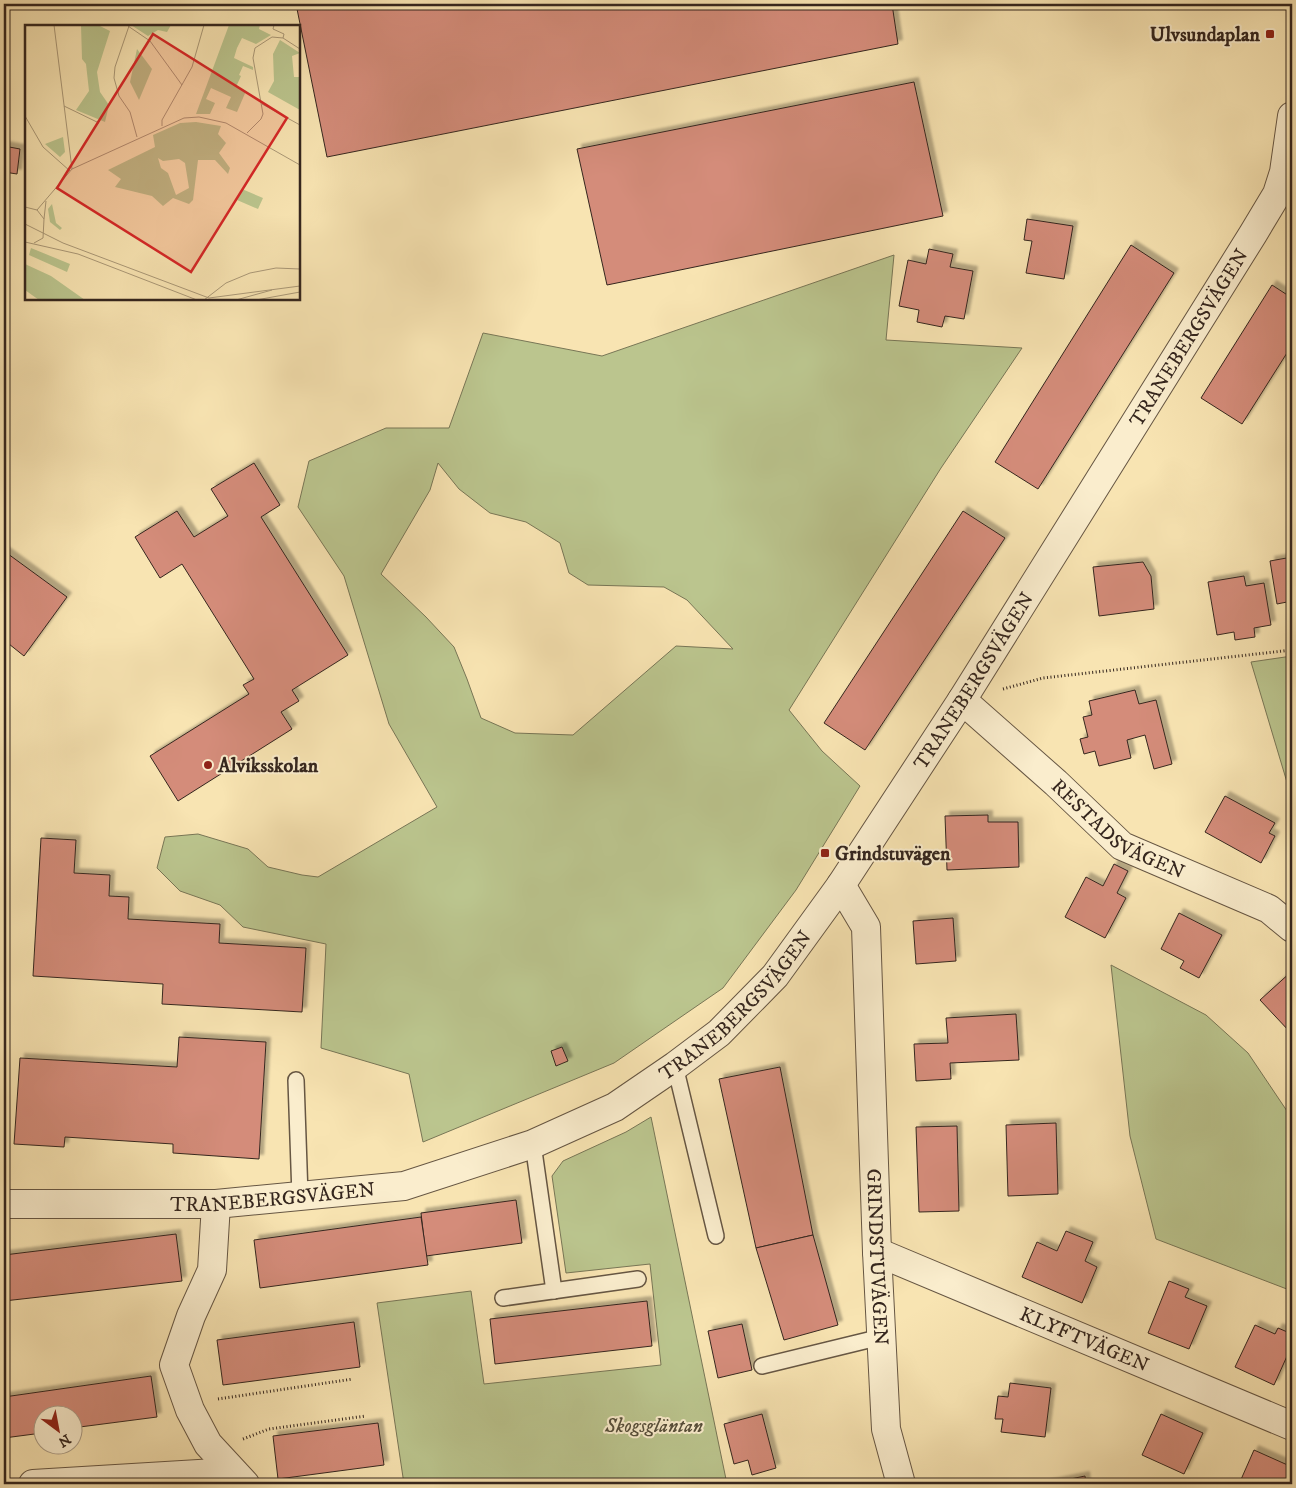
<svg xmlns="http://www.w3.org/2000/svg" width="1296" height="1488" viewBox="0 0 1296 1488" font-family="'IM FELL DW Pica',serif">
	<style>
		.green { fill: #bbc58e; stroke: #787656; fill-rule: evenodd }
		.building { fill: #d48c7a; stroke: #35261e; filter: url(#shadow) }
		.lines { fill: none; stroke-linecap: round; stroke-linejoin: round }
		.lane-casing { stroke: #665643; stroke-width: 18 }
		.street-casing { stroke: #665643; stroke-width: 30 }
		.path { stroke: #35261e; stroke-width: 3; stroke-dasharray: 1 2.5; stroke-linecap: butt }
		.lane { stroke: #faedcd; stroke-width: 15 }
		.street { stroke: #faedcd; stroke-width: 28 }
		.poi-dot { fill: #8f2418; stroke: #faedcd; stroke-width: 2 }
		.labels { text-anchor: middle; stroke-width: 4; stroke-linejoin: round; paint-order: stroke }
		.poi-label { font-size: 20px; font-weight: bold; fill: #35261e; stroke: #faedcd; text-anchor: start }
		.street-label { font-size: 20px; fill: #35261e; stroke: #faedcd }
		.park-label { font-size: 20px; font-style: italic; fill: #564e3a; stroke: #faedcd }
		.inset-road { fill: none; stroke: #aa9877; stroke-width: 1 }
		.view { fill: #d62828; fill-opacity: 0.15; stroke: #d62828; stroke-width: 2.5 }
		.inset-edge { fill: none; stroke: #35261e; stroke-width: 2.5 }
	</style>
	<defs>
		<filter id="shadow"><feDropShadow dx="4.5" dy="-4.5" stdDeviation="1" flood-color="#0004"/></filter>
	</defs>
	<rect width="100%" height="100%" fill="#f8e4b2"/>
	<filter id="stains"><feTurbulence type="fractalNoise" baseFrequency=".004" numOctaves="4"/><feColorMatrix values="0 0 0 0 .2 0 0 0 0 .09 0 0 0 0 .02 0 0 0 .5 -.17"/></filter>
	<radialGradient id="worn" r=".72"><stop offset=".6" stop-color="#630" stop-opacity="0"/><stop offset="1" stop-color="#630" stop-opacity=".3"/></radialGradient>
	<!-- green -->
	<g class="green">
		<path d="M894,255L886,340L1022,348L941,468L789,710L822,751L860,786L796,890L723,988L614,1063L423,1142L409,1074L321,1048L326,944L243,927L220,905L180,891L157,868L165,837L198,834L248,849L268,867L302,875L318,877L437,807L389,724L344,576L298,507L309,461L386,428H449L483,333L602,356ZM438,463L459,489L490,513L526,522L560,543L569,573L588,585L664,587L687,600L733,649L676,646L573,735L515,733L481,718L467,679L454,647L426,617L381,574L430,490Z"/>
		<polygon points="1292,656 1292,799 1251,662"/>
		<polygon points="1111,965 1206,1015 1248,1053 1287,1111 1292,1130 1292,1291 1156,1239 1130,1136"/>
		<polygon points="651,1117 727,1484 492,1484 491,1480 455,1484 404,1484 377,1303 471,1291 484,1384 661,1365 650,1264 566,1273 552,1176 563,1161 626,1132"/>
	</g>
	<!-- building -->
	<g class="building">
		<polygon points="296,4 892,4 898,44 327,157"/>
		<polygon points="914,82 943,216 607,285 577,149"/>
		<polygon points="4,146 20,149 17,174 4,172"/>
		<polygon points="1027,219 1073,226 1064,279 1026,273 1032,241 1024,240"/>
		<polygon points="1131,245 1174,273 1038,489 995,462"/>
		<polygon points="929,249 953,254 950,267 973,271 964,319 945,316 942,327 917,322 919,310 899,306 908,260 926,264"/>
		<polygon points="1272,285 1292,298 1292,345 1242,424 1201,398"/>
		<polygon points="254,463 280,505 261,517 348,655 292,690 299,701 281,712 292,729 178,801 150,756 249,694 243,685 254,679 182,564 160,578 135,537 177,511 194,537 228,516 211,489"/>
		<polygon points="963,511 1005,538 865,750 824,723"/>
		<polygon points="4,551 67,597 24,656 4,640"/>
		<polygon points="1292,557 1292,601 1277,604 1270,561"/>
		<polygon points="1143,562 1151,576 1154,609 1099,616 1093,567"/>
		<polygon points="1244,576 1246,586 1264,583 1271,625 1254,628 1255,637 1235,640 1234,632 1217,635 1208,582"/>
		<polygon points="1135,690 1139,704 1156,700 1172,764 1154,769 1145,735 1127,740 1131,758 1099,766 1095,751 1084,754 1080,739 1088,737 1083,717 1092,715 1089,701"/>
		<polygon points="1225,796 1275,823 1269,833 1275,836 1261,863 1205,832"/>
		<polygon points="988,815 988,822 1018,822 1019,867 947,870 945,816"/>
		<polygon points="41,838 76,840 74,873 110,875 109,896 129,897 128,919 220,924 219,943 306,948 302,1012 162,1004 163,984 33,976"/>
		<polygon points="1114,864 1128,871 1117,893 1126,898 1105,938 1065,917 1086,877 1103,886"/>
		<polygon points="1179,913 1222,935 1199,978 1180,968 1184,961 1161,949"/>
		<polygon points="953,918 956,961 916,964 913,921"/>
		<polygon points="1292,971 1292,1030 1290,1032 1260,1000"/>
		<polygon points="1016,1014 1019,1060 950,1063 951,1079 916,1081 914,1044 948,1043 946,1018"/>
		<polygon points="179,1037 266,1042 259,1159 173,1153 173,1144 65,1137 64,1147 14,1144 20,1058 177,1067"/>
		<polygon points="562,1047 568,1061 556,1066 551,1051"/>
		<polygon points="780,1067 813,1235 756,1248 719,1079"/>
		<polygon points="1056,1123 1058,1194 1008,1196 1006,1125"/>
		<polygon points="957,1126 959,1211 919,1212 916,1127"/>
		<polygon points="516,1200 522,1243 426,1256 421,1213"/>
		<polygon points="421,1217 428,1265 260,1288 254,1240"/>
		<polygon points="1066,1231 1093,1242 1085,1261 1097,1267 1082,1303 1022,1277 1037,1242 1057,1251"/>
		<polygon points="176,1234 182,1281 4,1301 4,1255"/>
		<polygon points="813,1235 838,1325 784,1340 756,1248"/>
		<polygon points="1169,1281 1189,1289 1185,1297 1207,1306 1189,1349 1148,1333"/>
		<polygon points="647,1301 652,1346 495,1364 490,1319"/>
		<polygon points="354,1322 360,1367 223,1385 217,1340"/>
		<polygon points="742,1324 752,1370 718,1378 708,1331"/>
		<polygon points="1255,1325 1275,1334 1278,1328 1292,1334 1292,1345 1274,1385 1235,1367"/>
		<polygon points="151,1376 157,1417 72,1428 72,1416 42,1416 42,1433 4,1438 4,1397"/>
		<polygon points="1010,1383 1051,1388 1045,1437 1001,1432 1003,1419 995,1419 998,1396 1008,1397"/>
		<polygon points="762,1414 776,1468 752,1475 748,1460 734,1464 724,1424"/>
		<polygon points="1161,1414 1203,1433 1184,1474 1142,1455"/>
		<polygon points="378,1423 384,1465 278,1479 273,1436"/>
		<polygon points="1254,1450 1292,1467 1292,1476 1288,1484 1239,1484"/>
		<polygon points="1085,1476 1086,1484 1046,1484"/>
	</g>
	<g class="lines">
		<!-- lane casing -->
		<g class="lane-casing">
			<g id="lane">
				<polyline points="675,1066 716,1236"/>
				<polyline points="296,1080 300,1196"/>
				<polyline points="533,1144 554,1291"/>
				<polyline points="503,1298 638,1279"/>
				<polyline points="762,1366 881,1337"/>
			</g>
		</g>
		<!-- street casing -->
		<g class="street-casing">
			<g id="street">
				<path id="s1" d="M962,700L1056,783L1122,846L1269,909L1292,928"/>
				<path id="s2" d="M841,885L866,927L877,1252L886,1429L901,1484"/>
				<path id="s3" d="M4,1204H216L404,1186L533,1144L615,1107L675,1066L719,1033L775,976L841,885L962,700L1253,234L1277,194L1284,172L1292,116"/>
				<polyline points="216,1204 212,1270 191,1316 174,1365 190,1410 208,1444 245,1484"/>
				<path id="s4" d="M877,1252L1292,1426"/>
				<polyline points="33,1484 232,1472"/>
			</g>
		</g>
		<!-- path -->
		<g class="path">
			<polyline points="1003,689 1043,678 1292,650"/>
			<polyline points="218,1399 353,1379"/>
			<polyline points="243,1439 269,1429 366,1416"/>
		</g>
		<!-- lane -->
		<use href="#lane" class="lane"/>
		<!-- street -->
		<use href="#street" class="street"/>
	</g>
	<!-- markers -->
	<g class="poi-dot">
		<rect x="1265" y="29" width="10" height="10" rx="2.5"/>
		<circle cx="208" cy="765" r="5"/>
		<rect x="820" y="848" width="10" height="10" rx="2.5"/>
	</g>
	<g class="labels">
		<!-- poi labels -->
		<g class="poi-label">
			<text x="1260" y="41" text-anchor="end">Ulvsundaplan</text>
			<text x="218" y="772">Alviksskolan</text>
			<text x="835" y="860">Grindstuvägen</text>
		</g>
		<!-- street labels -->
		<g class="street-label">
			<text dy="7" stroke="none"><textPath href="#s3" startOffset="1595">TRANEBERGSVÄGEN</textPath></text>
			<text dy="7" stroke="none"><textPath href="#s3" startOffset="1190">TRANEBERGSVÄGEN</textPath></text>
			<text dy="7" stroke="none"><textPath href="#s1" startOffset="204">RESTADSVÄGEN</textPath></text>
			<text dy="7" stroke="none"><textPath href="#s3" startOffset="785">TRANEBERGSVÄGEN</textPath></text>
			<text dy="7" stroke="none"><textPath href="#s3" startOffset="269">TRANEBERGSVÄGEN</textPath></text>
			<text dy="7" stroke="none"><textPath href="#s2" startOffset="379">GRINDSTUVÄGEN</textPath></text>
			<text dy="7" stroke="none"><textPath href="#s4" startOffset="225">KLYFTVÄGEN</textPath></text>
		</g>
		<!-- park labels -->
		<g class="park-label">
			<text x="654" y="1432">Skogsgläntan</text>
		</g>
	</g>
	<!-- overview -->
	<g transform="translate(25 25)">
		<rect width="275" height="275" fill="#f8e4b2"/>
		<path d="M56,0H73L85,6L72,47L75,67L84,80L80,97L51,85L64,66L61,39L57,34ZM106,0H146L142,7L133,5L123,11ZM204,0H235L234,4L246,10L231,19L217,13L212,23L209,33L228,42V45L218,41L214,50L216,51L211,62L221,66L212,87L201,83L206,72L186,63L181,74L190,78L185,89H171ZM255,15L275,28L267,31L269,52H275V85L243,67L249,56L248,29ZM112,24L127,44L114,75L105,57ZM171,97L196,101L193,109L201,118L194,128L205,143L203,149L190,135H173L168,175L164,179L148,173L138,181L127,171L90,162L96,154L83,145L130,122L128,110L155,98ZM133,133L138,136L154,134L160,138L164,163L151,170L143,148L136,143ZM38,112L40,127L35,132L20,119ZM217,164L238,173L233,184L212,175ZM27,179L31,198L37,203L35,205L25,197L23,184ZM6,223L45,239L42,247L4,230ZM0,239L26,251L60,275H14L0,265Z" fill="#bbc58e" fill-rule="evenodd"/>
		<path class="inset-road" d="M29,0L47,144M249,0L248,4L259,9L258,13M103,1L125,16L157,60M104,1L90,42L89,53L94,71L105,87L112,112M237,79L275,100M39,81L74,98M0,91L18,122L45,146M137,101V95L167,42L179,0M222,108L236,94L238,89L228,33L230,23L247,12L258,13L275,24M0,182L12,185L19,194L18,213L9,218M12,185L47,144L159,93L174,92L201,98L275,140M19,194L21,176M0,199L38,218L184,273L275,261M0,217L53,229L172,275M179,275L201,258L225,248L251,243L275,244M211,275L247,265M231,275L275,267"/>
		<path class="view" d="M128,9L262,93L166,247L32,163Z"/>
		<rect width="275" height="275" class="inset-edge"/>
	</g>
	<!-- margin -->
	<rect width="1296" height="1488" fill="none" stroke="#f8e4b2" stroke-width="20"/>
	<rect x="5" y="5" width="1286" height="1478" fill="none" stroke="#35261e" stroke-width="2.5"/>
	<rect x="10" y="10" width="1276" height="1468" fill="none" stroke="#35261e"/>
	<!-- north arrow -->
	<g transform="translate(58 1430) rotate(148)"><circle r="24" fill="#faedcd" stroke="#ab9d87"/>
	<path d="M0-4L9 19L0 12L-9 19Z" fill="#8f2418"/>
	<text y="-8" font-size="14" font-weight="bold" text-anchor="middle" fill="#35261e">N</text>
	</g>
	<rect width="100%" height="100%" filter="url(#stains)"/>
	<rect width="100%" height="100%" fill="url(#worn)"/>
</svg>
